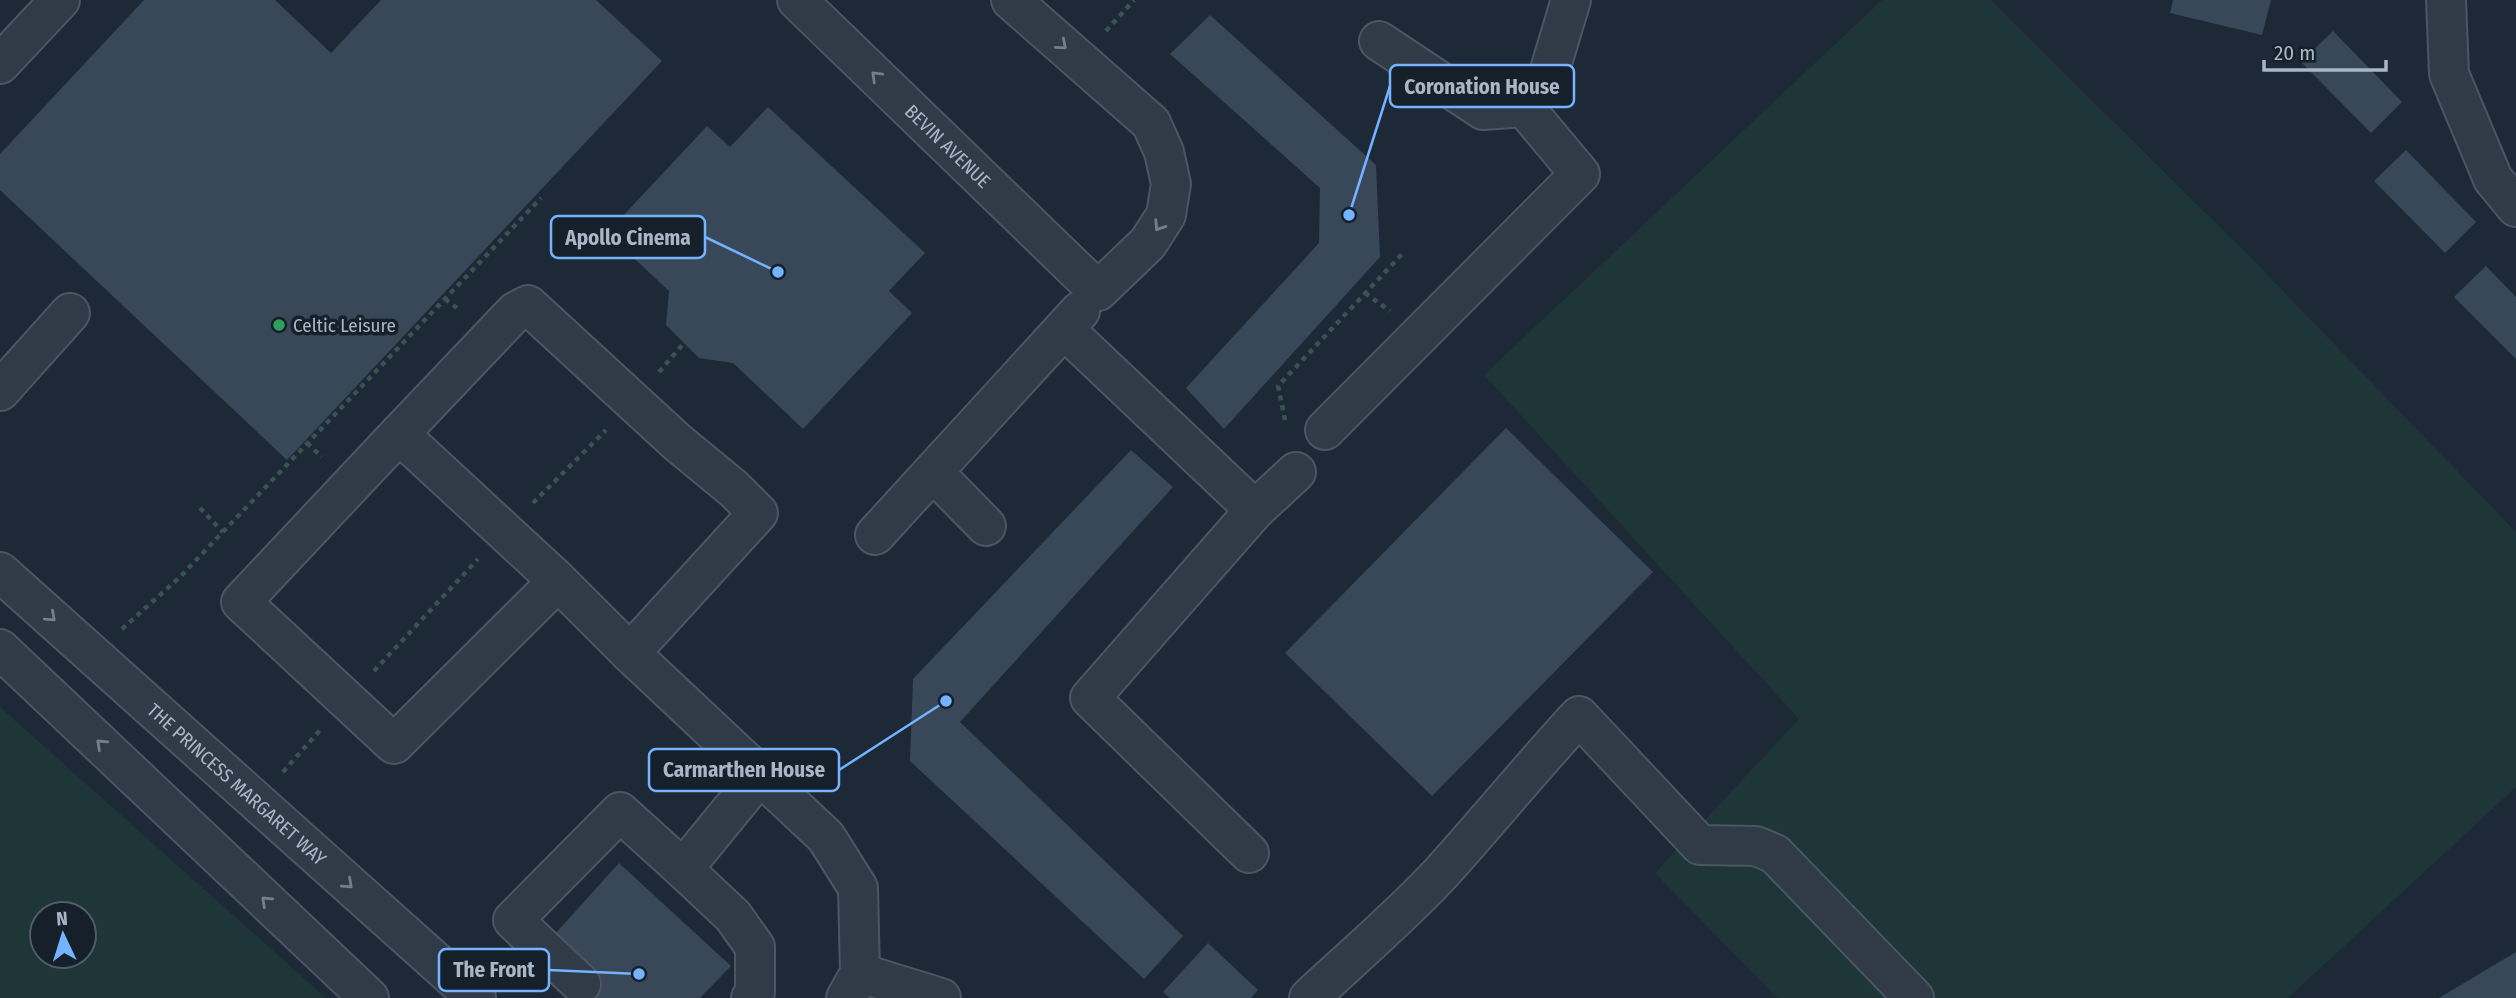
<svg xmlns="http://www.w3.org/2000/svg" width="2516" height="998" viewBox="0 0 2516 998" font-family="'Fira Sans Condensed',sans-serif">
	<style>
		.green { fill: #1e3638; fill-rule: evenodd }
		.building { fill: #384858 }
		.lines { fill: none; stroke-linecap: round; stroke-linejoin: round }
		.minor-casing { stroke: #4b5663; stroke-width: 42 }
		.path { stroke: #395252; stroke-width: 4.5; stroke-dasharray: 5 5; stroke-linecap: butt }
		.minor { stroke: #303b47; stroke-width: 38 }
		.oneway { stroke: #737f8c }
		.leisure-dot { fill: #2e9e5b; stroke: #16202b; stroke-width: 2.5 }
		.labels { text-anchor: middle; stroke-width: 7; stroke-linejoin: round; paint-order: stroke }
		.street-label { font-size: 19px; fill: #a9b6c5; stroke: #16202b }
		.poi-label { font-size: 19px; fill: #a9b6c5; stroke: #16202b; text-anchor: start }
		.leader { fill: none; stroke: #74b3ff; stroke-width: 2.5 }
		.callout-dot { fill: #74b3ff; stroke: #16202b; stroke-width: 2.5 }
		.callout { fill: #16202b; stroke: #74b3ff; stroke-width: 2.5 }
		.callout-label { font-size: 21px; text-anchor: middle; font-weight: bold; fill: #a9b6c5 }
	</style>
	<rect width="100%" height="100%" fill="#1d2937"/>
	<!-- green -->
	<g class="green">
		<polygon points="1882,0 1991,0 2257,264 2516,532 2516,787 2288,998 1777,998 1655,873 1799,719 1484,375"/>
		<path d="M0,707L326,998H0ZM42,914H84V956H42Z"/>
	</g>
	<!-- building -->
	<g class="building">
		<polygon points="144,0 275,0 331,53 381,0 596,0 662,61 287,460 0,190 0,154"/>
		<polygon points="2173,0 2271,0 2262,35 2170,13"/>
		<polygon points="1210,15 1376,165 1380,257 1224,429 1186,388 1319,243 1320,188 1170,54"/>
		<polygon points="2333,31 2402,102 2371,133 2301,62"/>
		<polygon points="768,107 925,253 889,291 912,313 803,429 733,363 699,358 666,325 669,291 607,233 707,126 730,147"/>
		<polygon points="2406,150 2476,222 2445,253 2374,181"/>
		<polygon points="2486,266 2516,297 2516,359 2454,297"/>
		<polygon points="1506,428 1653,572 1432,796 1285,653"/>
		<polygon points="1131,450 1173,487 960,722 1183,936 1144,979 910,761 913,679"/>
		<polygon points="619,863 731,966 700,998 580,998 554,935"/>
		<polygon points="1208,943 1258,990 1251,998 1170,998 1163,992"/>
		<polygon points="2516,952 2516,998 2439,998"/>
	</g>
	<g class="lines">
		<!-- minor casing -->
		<g class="minor-casing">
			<g id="minor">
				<path id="s1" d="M797,0L1098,291L1148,243L1166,215L1171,184L1164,152L1151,123L1011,0"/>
				<polyline points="2446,0 2449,74 2493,179 2516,207"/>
				<polyline points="1379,41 1483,110 1524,107 1546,83 1571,0"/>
				<polyline points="0,64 60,0"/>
				<polyline points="1064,329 1255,510 1090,698 1249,853"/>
				<polyline points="0,391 70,313"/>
				<polyline points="1325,430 1580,174 1524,107"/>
				<polyline points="399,434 515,312 528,305 677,442 734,489 758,513 630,653"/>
				<polyline points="934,473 986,526"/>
				<polyline points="1255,510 1296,472"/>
				<polyline points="875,535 1080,311"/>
				<path id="s2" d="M0,572L476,998"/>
				<polyline points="558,581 394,744 241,602 399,434 558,581 630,653 826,837 858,888 860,973 846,998"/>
				<polyline points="0,649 369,998"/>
				<polyline points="860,973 941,998"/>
				<polyline points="581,984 513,920 620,812 683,869"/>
				<polyline points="751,998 755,992 755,947 733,916 683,869 760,775"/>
				<path d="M1309,998C1353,957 1400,917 1441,873C1488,821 1532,767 1579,716L1700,845L1756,846L1775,854L1914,998"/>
			</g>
		</g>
		<!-- path -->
		<g class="path">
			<polyline points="1106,31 1134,0"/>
			<polyline points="1365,293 1390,311"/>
			<polyline points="445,299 461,311"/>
			<polyline points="659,372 684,343"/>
			<polyline points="1285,420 1278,386 1404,252"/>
			<polyline points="307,443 322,457"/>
			<polyline points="533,503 606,430"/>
			<polyline points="200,508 223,532"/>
			<polyline points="122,629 180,577 541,198"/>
			<polyline points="374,671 478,559"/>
			<polyline points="283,772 321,729"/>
		</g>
		<!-- minor -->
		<use href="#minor" class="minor"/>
	</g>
	<!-- one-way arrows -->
	<defs><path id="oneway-chevron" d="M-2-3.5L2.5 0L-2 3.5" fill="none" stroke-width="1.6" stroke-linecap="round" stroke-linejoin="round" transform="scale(1.75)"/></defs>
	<g class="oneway">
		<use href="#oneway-chevron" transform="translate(1062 45) rotate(41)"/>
		<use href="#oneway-chevron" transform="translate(876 76) rotate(-136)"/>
		<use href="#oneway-chevron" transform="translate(1159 226) rotate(123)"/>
		<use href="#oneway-chevron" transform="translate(51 617) rotate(42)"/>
		<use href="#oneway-chevron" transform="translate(101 744) rotate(-137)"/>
		<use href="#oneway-chevron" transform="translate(348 884) rotate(42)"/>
		<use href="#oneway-chevron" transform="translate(266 901) rotate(-137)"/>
	</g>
	<!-- markers -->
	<circle class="leisure-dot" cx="279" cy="325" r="7"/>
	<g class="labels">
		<!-- street labels -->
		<g class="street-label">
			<text dy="7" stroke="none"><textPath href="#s1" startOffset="210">BEVIN AVENUE</textPath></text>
			<text dy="7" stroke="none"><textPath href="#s2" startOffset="318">THE PRINCESS MARGARET WAY</textPath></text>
		</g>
		<!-- poi labels -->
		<g class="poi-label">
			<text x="293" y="332">Celtic Leisure</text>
		</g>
	</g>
	<!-- callouts -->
	<path class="leader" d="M1349 215L1390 86M778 272L705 237M946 701L839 770M639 974L549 970"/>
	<g class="callout-dot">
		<circle cx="1349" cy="215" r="7"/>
		<circle cx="778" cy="272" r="7"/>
		<circle cx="946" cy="701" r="7"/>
		<circle cx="639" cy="974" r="7"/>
	</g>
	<g class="callout">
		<rect x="1390" y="65" width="184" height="42" rx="7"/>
		<rect x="551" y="216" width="154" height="42" rx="7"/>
		<rect x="649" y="749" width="190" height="42" rx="7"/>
		<rect x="439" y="949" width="110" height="42" rx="7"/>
	</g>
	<g class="callout-label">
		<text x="1482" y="94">Coronation House</text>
		<text x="628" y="245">Apollo Cinema</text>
		<text x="744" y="777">Carmarthen House</text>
		<text x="494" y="977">The Front</text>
	</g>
	<!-- north arrow -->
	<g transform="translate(63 935) rotate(356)"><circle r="33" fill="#16202b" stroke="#515c69" stroke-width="2"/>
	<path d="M0-5L12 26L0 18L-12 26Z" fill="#74b3ff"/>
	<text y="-10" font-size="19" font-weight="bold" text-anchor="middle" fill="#a9b6c5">N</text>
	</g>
	<!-- scale -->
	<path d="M2264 60v10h122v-10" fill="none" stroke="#a9b6c5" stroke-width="3.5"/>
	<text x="2274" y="60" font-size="21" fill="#a9b6c5" stroke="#16202b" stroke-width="5" paint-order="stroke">20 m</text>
</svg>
